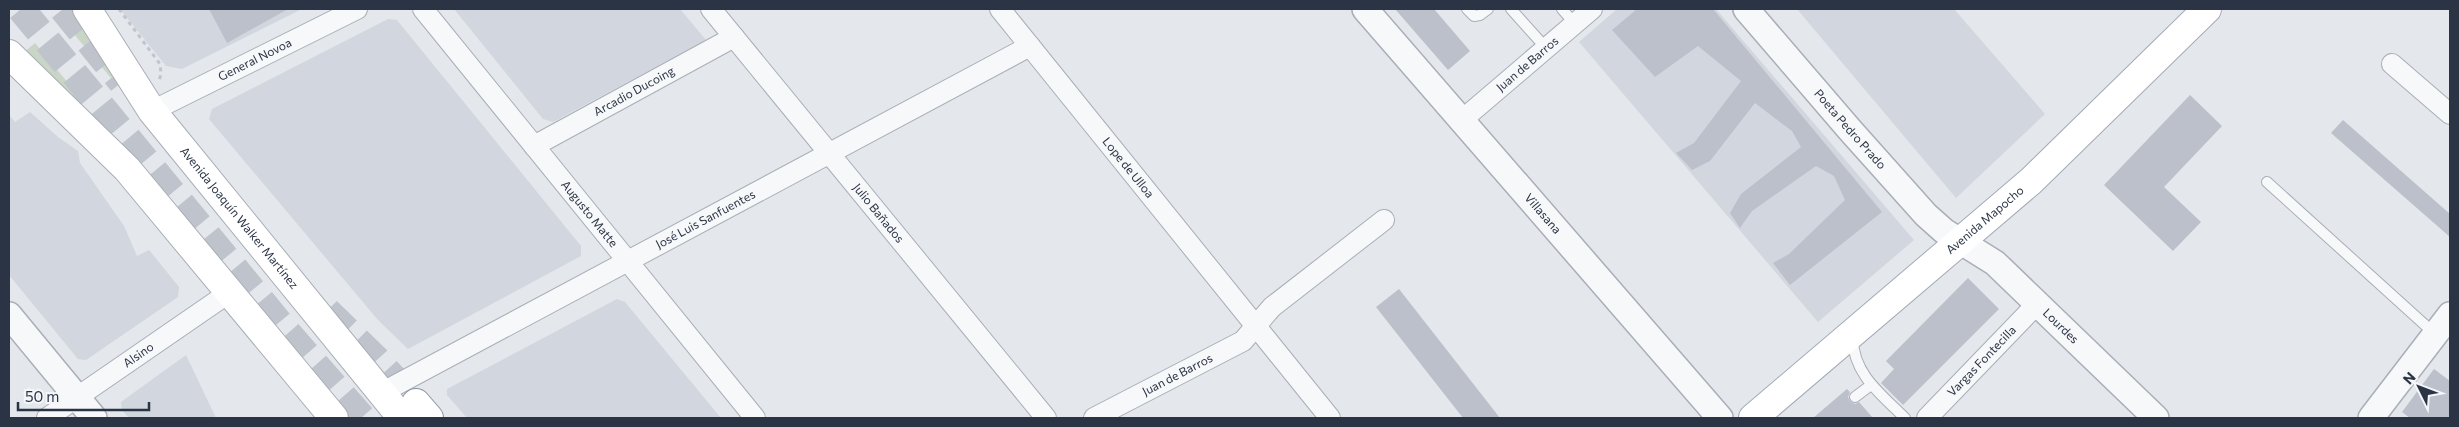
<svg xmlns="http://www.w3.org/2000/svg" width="2459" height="427" viewBox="0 0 2459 427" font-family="Commissioner,sans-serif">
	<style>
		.built { fill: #d2d6de }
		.green { fill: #c9d6c5 }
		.building { fill: #bbc0ca }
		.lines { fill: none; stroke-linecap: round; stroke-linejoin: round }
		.motorway-tunnel { stroke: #bfc3cb; stroke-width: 28; stroke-dasharray: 28 14; stroke-linecap: butt }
		.service-casing { stroke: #a9aeb7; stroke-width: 12 }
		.minor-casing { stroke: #a9aeb7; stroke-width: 22 }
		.tertiary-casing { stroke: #a9aeb7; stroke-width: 28 }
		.secondary-casing { stroke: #a9aeb7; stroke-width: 30 }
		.primary-casing { stroke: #a3abb8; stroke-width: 30 }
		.motorway-casing { stroke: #8b94a3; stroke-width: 30 }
		.path { stroke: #c2c5cb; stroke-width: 3; stroke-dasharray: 4 4; stroke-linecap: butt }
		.service { stroke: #f7f8fa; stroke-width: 10 }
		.minor { stroke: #f7f8fa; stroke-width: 20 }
		.tertiary { stroke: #f7f8fa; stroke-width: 25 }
		.secondary { stroke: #fff; stroke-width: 28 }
		.primary { stroke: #fff; stroke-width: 28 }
		.motorway { stroke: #fff; stroke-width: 28 }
		.labels { text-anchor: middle; stroke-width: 4; stroke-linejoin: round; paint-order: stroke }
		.street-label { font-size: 12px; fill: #2b3445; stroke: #f4f6f9 }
	</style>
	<rect width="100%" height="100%" fill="#e4e7ec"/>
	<!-- built -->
	<g class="built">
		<polygon points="120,9 302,9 182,69 166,66"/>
		<polygon points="454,9 680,9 706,40 553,122 543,119"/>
		<polygon points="1617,9 1716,9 1914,240 1818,322 1579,42"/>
		<polygon points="1797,9 1954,9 2045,114 1956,198"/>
		<polygon points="388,19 397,20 581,246 581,256 408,349 378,320 209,119 212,109"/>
		<polygon points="30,112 58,137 78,151 80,163 124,226 137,256 149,250 179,287 178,297 86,360 78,359 9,275 9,115 15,122"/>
		<polygon points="617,299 625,302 721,418 467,418 447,395 447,389"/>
		<polygon points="186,355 216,418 129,418 122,410 121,402"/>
	</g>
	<!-- green -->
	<g class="green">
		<polygon points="74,11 116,74 111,78 63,21"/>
		<polygon points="35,43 83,101 79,105 23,53"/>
	</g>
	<!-- building -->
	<g class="building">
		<polygon points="209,9 288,9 227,43"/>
		<polygon points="1395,9 1434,9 1470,51 1448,70"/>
		<polygon points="1637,9 1713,9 1882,212 1790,285 1773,263 1789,254 1845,200 1834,176 1816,166 1752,211 1740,228 1730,213 1741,194 1801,147 1792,131 1755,103 1710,161 1692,170 1676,153 1694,143 1741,81 1698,46 1655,77 1612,30"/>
		<polygon points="2190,95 2222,126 2164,187 2201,222 2173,251 2104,185"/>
		<polygon points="2343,120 2450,214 2450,237 2331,133"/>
		<polygon points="1968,278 1999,309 1903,405 1881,383 1894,369 1886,361"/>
		<polygon points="1399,289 1500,418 1463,418 1376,307"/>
		<polygon points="2434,369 2450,381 2450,418 2410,418 2402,412"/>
		<polygon points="1847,389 1850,392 1848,397 1850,401 1855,404 1859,402 1873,418 1813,418"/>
	</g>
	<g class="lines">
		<!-- motorway-tunnel -->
		<g class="motorway-tunnel">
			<polyline points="21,9 285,330 362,418"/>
			<polyline points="63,9 122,82"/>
			<polyline points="327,311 376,359 416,403"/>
		</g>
		<!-- service casing -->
		<g class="service-casing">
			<g id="service">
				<polyline points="1467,9 1474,16 1480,15 1488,9"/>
				<polyline points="1511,9 1546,48"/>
				<polyline points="1562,9 1575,24"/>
				<polyline points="2267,182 2435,334"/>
				<path d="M1853,339C1853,374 1882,395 1905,418"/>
				<polyline points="1855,397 1871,385"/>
			</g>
		</g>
		<!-- minor casing -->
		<g class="minor-casing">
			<g id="minor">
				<path id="s1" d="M423,9L755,418"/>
				<path id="s2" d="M711,9L1046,418"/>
				<path id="s3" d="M1000,9L1330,418"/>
				<polyline points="2392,64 2450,114"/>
				<path id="s4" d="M152,111L357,9"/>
				<path id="s5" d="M1462,120L1592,9"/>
				<path id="s6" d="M534,146L734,37"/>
				<path id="s7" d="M381,393L1030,46"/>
				<path id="s8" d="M47,418L230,292"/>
				<path id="s9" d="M1094,418L1243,341L1272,307L1384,220"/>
				<path id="s10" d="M1927,418L2037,304"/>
			</g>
		</g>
		<!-- tertiary casing -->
		<g class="tertiary-casing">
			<g id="tertiary">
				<path id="s11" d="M1365,9L1720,418"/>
				<path id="s12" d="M1746,9L1850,130L1926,215L1944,231L1995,263L2156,418"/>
				<polyline points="9,315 94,418"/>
				<polyline points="2371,418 2450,315"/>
			</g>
		</g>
		<!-- secondary casing -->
		<g class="secondary-casing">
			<g id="secondary">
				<path id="s13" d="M87,9L152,111L402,418"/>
				<polyline points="9,54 127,169 334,418"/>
			</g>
		</g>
		<!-- primary casing -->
		<g class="primary-casing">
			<g id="primary">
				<path id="s14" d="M1753,418L2031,181L2207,9"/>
			</g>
		</g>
		<!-- motorway casing -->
		<g class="motorway-casing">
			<polyline id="motorway" points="416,403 429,418"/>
		</g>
		<!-- path -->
		<polyline class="path" points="119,9 160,64 161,73 159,82"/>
		<!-- service -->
		<use href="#service" class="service"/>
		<!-- minor -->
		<use href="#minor" class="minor"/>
		<!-- tertiary -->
		<use href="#tertiary" class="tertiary"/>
		<!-- secondary -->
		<use href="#secondary" class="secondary"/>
		<!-- primary -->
		<use href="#primary" class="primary"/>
		<!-- motorway -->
		<use href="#motorway" class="motorway"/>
	</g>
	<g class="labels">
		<!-- street labels -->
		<g class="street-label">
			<text dy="4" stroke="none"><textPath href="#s4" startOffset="115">General Novoa</textPath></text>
			<text dy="4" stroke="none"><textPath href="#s5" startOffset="86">Juan de Barros</textPath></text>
			<text dy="4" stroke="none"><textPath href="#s6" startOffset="114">Arcadio Ducoing</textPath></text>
			<text dy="4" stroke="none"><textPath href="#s12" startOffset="159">Poeta Pedro Prado</textPath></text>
			<text dy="4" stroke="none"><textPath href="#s3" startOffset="204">Lope de Ulloa</textPath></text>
			<text dy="4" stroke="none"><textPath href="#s1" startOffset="264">Augusto Matte</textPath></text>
			<text dy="4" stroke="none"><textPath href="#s2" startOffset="264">Julio Bañados</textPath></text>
			<text dy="4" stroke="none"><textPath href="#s11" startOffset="271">Villasana</textPath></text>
			<text dy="4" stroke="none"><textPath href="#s13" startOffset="259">Avenida Joaquín Walker Martínez</textPath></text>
			<text dy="4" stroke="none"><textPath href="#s7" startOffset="368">José Luis Sanfuentes</textPath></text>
			<text dy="4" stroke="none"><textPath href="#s14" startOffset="305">Avenida Mapocho</textPath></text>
			<text dy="4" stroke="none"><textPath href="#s12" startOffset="449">Lourdes</textPath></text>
			<text dy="4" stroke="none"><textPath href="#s8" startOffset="111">Alsino</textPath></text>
			<text dy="4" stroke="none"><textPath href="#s10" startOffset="79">Vargas Fontecilla</textPath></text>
			<text dy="4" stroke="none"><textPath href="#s9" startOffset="94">Juan de Barros</textPath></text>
		</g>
	</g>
	<!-- border -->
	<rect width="2459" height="427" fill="none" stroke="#2b3445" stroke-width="20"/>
	<!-- north arrow -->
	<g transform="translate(2419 387) rotate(312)" stroke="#f4f6f9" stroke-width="4" paint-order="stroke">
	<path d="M0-4L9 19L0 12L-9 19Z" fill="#2b3445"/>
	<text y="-8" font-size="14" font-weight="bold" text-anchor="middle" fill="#2b3445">N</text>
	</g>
	<!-- scale -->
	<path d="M18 402v8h131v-8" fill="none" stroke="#2b3445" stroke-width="2.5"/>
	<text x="25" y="402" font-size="15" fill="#2b3445" stroke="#f4f6f9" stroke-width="4" paint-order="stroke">50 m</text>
</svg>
